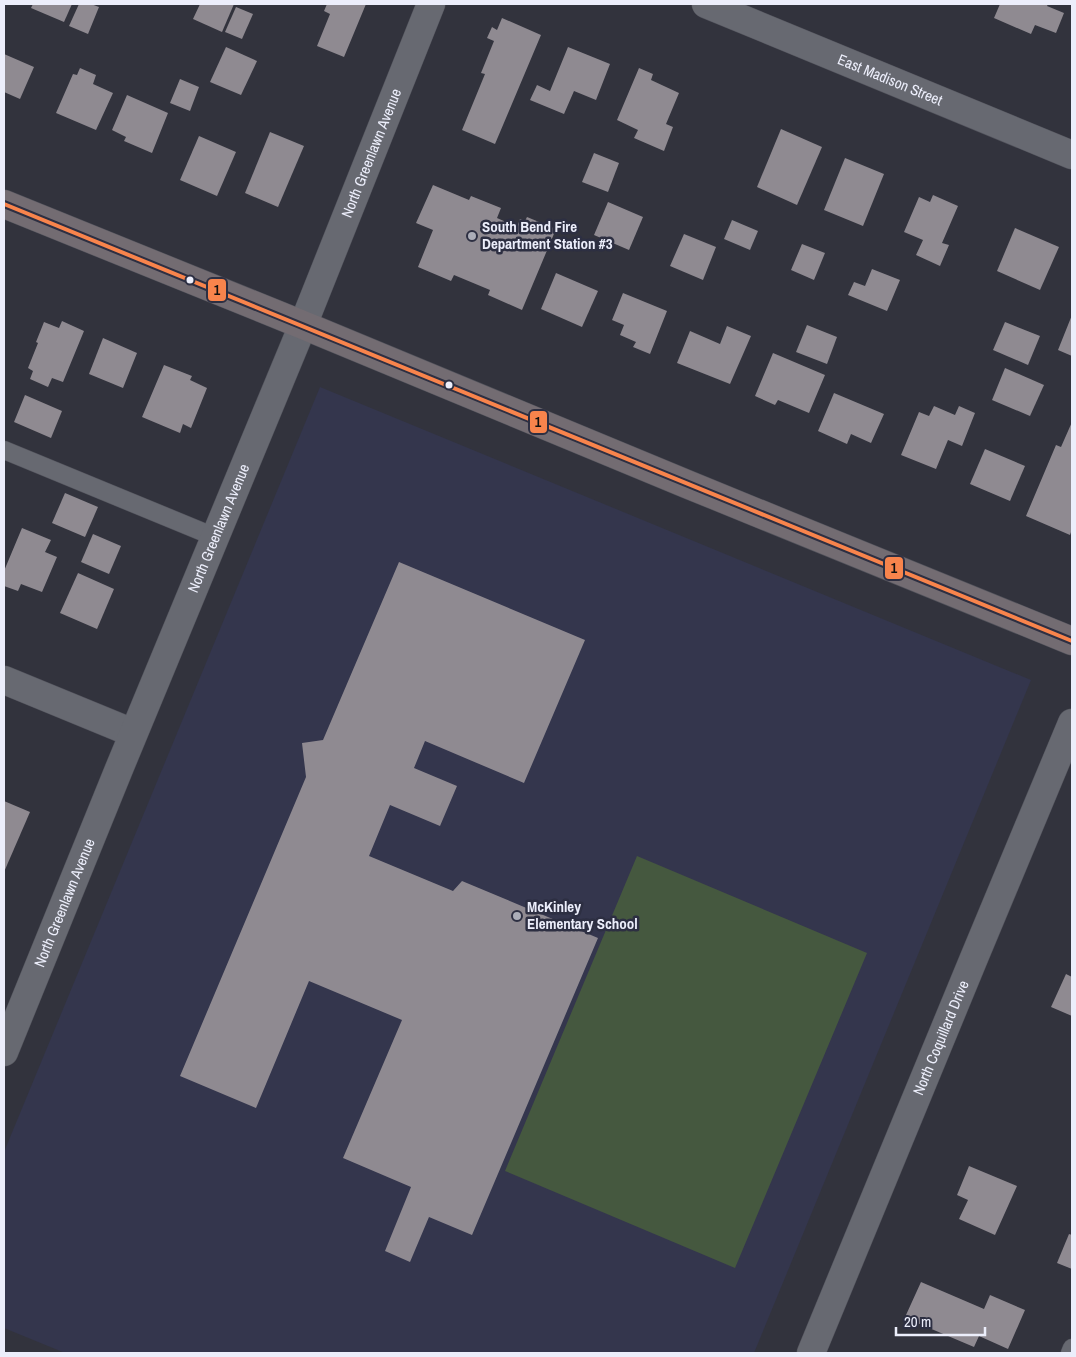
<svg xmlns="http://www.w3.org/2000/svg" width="1076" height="1357" viewBox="0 0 1076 1357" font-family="'Archivo Narrow',sans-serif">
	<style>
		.built { fill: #34364d }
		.green { fill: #45583f }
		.building { fill: #8f8a91 }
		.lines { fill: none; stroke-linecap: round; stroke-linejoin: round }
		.service-casing { stroke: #51525b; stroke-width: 19 }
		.minor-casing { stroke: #51525b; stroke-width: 29 }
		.tertiary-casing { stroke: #51525b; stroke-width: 29 }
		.primary-casing { stroke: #51525b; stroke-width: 29 }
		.service { stroke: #676971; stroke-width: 18 }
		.minor { stroke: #676971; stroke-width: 28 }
		.tertiary { stroke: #676971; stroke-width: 28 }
		.primary { stroke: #736c72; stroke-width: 28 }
		.bus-1-casing { stroke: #2d2f42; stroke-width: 8 }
		.bus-1 { stroke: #f8844c; stroke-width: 4 }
		.poi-dot { fill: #abadb8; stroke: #2d2f42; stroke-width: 2 }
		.bus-dot { fill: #eceefb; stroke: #2d2f42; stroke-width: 2 }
		.labels { text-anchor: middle; stroke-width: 5; stroke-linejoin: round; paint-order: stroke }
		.street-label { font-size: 15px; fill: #eceefb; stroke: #2d2f42 }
		.poi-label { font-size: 15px; font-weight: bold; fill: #eceefb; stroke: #2d2f42; text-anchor: start }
		.line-badge { stroke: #2d2f42; stroke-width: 2 }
		.pale-badge-label { font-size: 14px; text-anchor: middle; font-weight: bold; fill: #111 }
	</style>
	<rect width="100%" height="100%" fill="#32333d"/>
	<!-- built -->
	<polygon class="built" points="320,387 1031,680 754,1353 65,1353 4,1328 4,1152"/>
	<!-- green -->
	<polygon class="green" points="637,856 867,953 735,1268 505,1171"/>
	<!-- building -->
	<g class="building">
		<polygon points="33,4 72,4 64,22 31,8"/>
		<polygon points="79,4 91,4 99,7 88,34 69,26"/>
		<polygon points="200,4 234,4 222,32 193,19"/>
		<polygon points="327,4 366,4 344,57 317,46 330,14 324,11"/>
		<polygon points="1000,4 1048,4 1047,6 1064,13 1056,33 1035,25 1031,34 994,18"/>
		<polygon points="236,7 253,14 242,39 225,32"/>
		<polygon points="502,18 541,35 495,144 462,130 485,74 481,73 494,41 487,38 492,27 497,30"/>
		<polygon points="226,47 257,61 241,95 210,82"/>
		<polygon points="568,47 610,64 596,100 574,91 564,114 530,100 537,85 550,91"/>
		<polygon points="4,54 34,67 20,99 4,92"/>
		<polygon points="80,68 96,75 93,84 113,93 96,130 56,113 73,74 77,75"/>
		<polygon points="639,68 653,74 651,80 679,93 666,124 673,127 664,151 634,138 638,130 617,120"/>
		<polygon points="180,79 199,87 190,111 170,103"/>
		<polygon points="127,95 168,113 152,153 124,141 126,137 112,130"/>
		<polygon points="781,129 822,147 797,205 757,187"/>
		<polygon points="270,132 304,146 278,207 245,193"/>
		<polygon points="199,136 236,152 217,196 180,180"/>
		<polygon points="594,153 619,163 608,192 582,182"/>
		<polygon points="845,158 884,174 863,226 824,210"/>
		<polygon points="433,185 469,200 471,196 501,208 497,218 517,227 520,219 525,221 527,217 556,229 522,310 488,295 490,290 454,275 451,281 418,267 433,230 416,223"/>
		<polygon points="933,195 958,206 942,243 949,245 940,266 916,255 923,240 904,232 919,197 930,202"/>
		<polygon points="608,202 643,217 629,250 594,235"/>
		<polygon points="732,220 758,231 750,250 724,239"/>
		<polygon points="1015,228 1059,247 1040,290 997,271"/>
		<polygon points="684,234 716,247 703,280 670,266"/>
		<polygon points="802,244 825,253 814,280 791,270"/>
		<polygon points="872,269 900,280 887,311 848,295 854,282 865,286"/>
		<polygon points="556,273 598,291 582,327 541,309"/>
		<polygon points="623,293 667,311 650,354 633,347 636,342 620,335 624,325 612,320"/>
		<polygon points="1072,315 1072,356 1058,350"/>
		<polygon points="62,321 84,331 63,382 52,378 48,387 30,379 33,371 28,368 38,343 36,342 44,322 59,328"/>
		<polygon points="1005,322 1040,336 1028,365 993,350"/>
		<polygon points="807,325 837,337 827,364 796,352"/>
		<polygon points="727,326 751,336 730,384 677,363 690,331 720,344"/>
		<polygon points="103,338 137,353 123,388 89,374"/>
		<polygon points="773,353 825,375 809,413 778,400 775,405 755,396"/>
		<polygon points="164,365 192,376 190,380 207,388 191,428 183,424 180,433 142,417"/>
		<polygon points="1005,368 1044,385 1030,416 992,400"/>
		<polygon points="834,393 884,414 871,443 851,434 847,444 818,431"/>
		<polygon points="25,395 62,411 51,438 14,422"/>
		<polygon points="934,406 955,415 959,406 975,413 962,446 948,440 936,469 901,455 919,412 929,416"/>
		<polygon points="1072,422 1072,529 1070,535 1026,516 1056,445 1061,447"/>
		<polygon points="985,449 1025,466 1010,501 970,484"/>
		<polygon points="65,493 98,507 85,537 52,523"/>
		<polygon points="22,528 51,540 45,552 57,557 42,592 21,584 18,591 4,586 4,571"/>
		<polygon points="93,534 121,546 109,574 81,562"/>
		<polygon points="399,562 585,640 524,783 425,741 414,768 457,786 440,826 390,805 369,856 453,891 462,881 598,938 472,1235 429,1217 410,1262 385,1251 411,1187 343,1158 402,1020 309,981 256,1108 180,1076 306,777 302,743 323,740"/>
		<polygon points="78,573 114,589 97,629 60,613"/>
		<polygon points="4,801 30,812 4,872"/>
		<polygon points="1066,974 1072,977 1072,1016 1051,1007"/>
		<polygon points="969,1166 1017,1186 995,1235 959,1219 968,1200 957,1195"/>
		<polygon points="1069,1234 1072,1235 1072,1269 1057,1263"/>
		<polygon points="921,1282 984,1309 990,1295 1025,1310 1008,1349 979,1336 974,1347 915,1322 916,1320 906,1315"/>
	</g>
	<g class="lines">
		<!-- service casing -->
		<g class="service-casing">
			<g id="service">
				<polyline points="4,450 215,537"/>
				<polyline points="1070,1353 1072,1348"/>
			</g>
		</g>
		<!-- minor casing -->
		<g class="minor-casing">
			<g id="minor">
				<path id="s1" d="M706,4L1072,155"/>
				<path id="s2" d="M303,325L431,4"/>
				<polyline points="4,680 133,733"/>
				<path id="s3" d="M811,1353L974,958L1072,723"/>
			</g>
		</g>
		<!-- tertiary casing -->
		<g class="tertiary-casing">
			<g id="tertiary">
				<path id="s4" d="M4,1052L119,769L303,325"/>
			</g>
		</g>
		<!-- primary casing -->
		<g class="primary-casing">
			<polyline id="primary" points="4,204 303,325 689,485 1072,641"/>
		</g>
		<!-- service -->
		<use href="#service" class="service"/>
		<!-- minor -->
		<use href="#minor" class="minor"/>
		<!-- tertiary -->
		<use href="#tertiary" class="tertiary"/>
		<!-- primary -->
		<use href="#primary" class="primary"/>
		<!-- bus-1 casing -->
		<g class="bus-1-casing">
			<path id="bus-1" d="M4,204C361,348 716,496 1072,641"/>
		</g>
		<!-- bus-1 -->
		<use href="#bus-1" class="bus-1"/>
	</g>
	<!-- markers -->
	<g class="poi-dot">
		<circle cx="472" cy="236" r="5"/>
		<circle cx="517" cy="916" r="5"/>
	</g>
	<g class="bus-dot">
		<circle cx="190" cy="280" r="4.5"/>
		<circle cx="449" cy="385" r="4.5"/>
	</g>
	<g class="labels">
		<!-- street labels -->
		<g class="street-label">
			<text dy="5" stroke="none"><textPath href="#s1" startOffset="199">East Madison Street</textPath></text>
			<text dy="5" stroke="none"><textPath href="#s2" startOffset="185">North Greenlawn Avenue</textPath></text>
			<text dy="5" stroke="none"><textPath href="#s4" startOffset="566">North Greenlawn Avenue</textPath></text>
			<text dy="5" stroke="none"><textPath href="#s4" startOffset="161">North Greenlawn Avenue</textPath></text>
			<text dy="5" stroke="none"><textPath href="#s3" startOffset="341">North Coquillard Drive</textPath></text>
		</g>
		<!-- poi labels -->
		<g class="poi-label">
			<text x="482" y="232">South Bend Fire<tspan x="482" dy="17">Department Station #3</tspan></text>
			<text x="527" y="912">McKinley<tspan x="527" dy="17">Elementary School</tspan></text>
		</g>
	</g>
	<g class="line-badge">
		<rect x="207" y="278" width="20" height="24" rx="5" fill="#f8844c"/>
		<rect x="529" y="410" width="19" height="24" rx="5" fill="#f8844c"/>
		<rect x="884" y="556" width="20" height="24" rx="5" fill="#f8844c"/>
	</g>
	<g class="pale-badge-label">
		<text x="217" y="295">1</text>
		<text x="538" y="427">1</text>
		<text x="894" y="573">1</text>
	</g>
	<!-- border -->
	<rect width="1076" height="1357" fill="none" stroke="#eceefb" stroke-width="10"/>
	<!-- scale -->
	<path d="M896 1327v8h89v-8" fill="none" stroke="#eceefb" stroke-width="2.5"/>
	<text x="904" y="1327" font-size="15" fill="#eceefb" stroke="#2d2f42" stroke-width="4" paint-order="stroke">20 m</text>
</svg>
